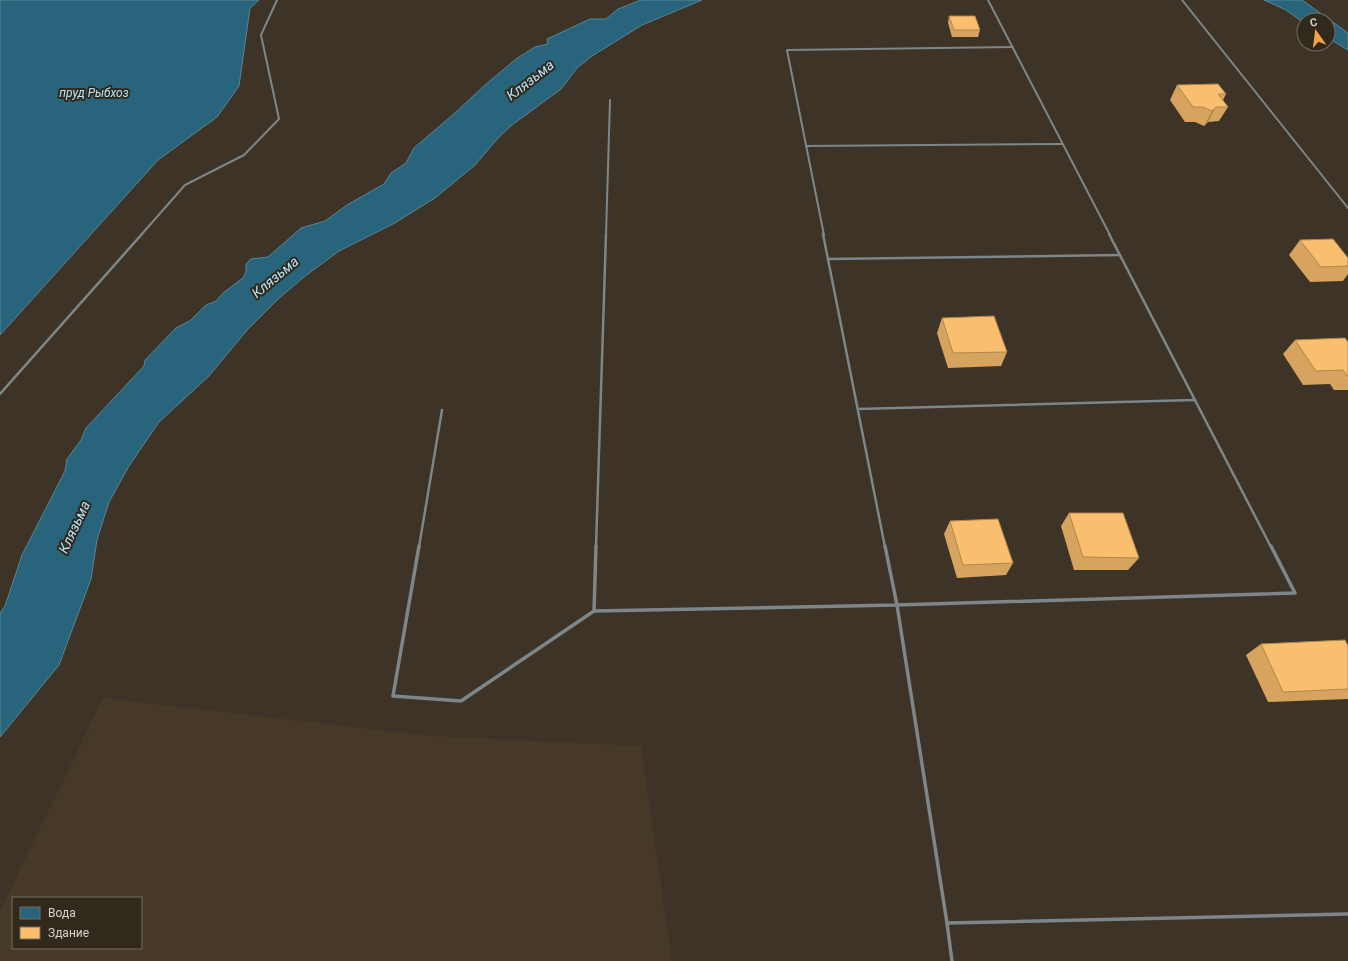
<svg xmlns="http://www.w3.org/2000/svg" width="1348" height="961" viewBox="0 0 1348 961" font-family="Roboto,sans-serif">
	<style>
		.built { fill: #473927; fill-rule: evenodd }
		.water { fill: #28647b; stroke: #5c8592 }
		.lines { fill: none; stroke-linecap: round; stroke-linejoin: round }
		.lane-far2 { stroke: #7d8689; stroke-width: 2 }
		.lane-far1 { stroke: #7d8689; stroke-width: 2.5 }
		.lane { stroke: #7d8689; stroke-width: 3.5 }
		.wall { fill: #d6a45f }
		.shaded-wall { fill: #ae864d }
		.building { fill: #f9bf6e; stroke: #ae864d }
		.labels { text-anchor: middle; stroke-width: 4; stroke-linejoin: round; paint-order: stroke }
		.far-water-label { font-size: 12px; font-style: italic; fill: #b4e6fc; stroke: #32291d }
		.water-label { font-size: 14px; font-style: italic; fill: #b4e6fc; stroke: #32291d }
	</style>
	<rect width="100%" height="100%" fill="#3d3327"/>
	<!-- built -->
	<path class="built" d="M103,698L432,736L641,746L672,961H0V911ZM13,898H141V948H13Z"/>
	<!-- water -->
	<g class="water">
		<polygon points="0,0 259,0 250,8 239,86 217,117 158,160 0,335"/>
		<polygon points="641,0 702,0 642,25 592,56 577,68 561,89 512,125 499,137 475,165 435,198 393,224 339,251 304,277 278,299 248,329 208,377 159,422 129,466 109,502 97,540 91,579 59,665 0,737 0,613 5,606 22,555 65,471 67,459 81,440 86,428 144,366 145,360 176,328 191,320 206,305 216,301 223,293 243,278 246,272 246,264 251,259 268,257 301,228 325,221 347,205 384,184 391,173 406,163 414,148 456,112 485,85 516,59 535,47 548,44 547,39 590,19 606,19 618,9"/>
		<polygon points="1264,0 1302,0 1348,33 1348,50 1328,38 1328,20 1304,20 1304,23 1286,10"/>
	</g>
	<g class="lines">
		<!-- lane-far2 -->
		<g class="lane-far2">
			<polyline points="988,0 1110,235"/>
			<polyline points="1182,0 1348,208"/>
			<polyline points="806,146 1062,144"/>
			<polyline points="141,235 185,185 244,155 279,119 261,35 277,0"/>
			<polyline points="606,235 610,100"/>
			<polyline points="824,235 787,50 1013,47"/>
		</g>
		<!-- lane-far1 -->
		<g class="lane-far1">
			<polyline points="823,234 885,547"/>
			<polyline points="1109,234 1271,547"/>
			<polyline points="828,259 1120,255"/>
			<polyline points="0,394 142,234"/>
			<polyline points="858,409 1195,400"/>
			<polyline points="419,547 442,410"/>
			<polyline points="596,547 606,234"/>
		</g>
		<!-- lane -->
		<g class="lane">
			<polyline points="419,546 393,696 461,701 594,611"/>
			<polyline points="596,546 594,611 897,605 885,546"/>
			<polyline points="1271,546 1295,593 897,605 947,923 1348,914"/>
			<polyline points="947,923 952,961"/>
		</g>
	</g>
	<!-- wall -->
	<g class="wall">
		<polygon points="949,16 980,30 978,37 952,37 948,23"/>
		<polygon points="1177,85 1226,94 1223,100 1228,107 1219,121 1208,122 1204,126 1195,122 1185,122 1170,100"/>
		<polygon points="1300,240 1348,258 1348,274 1343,281 1310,282 1289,255"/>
		<polygon points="942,318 1007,352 1001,366 948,368 937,333"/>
		<polygon points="1295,340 1348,342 1348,390 1334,390 1330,384 1303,385 1283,354"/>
		<polygon points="1069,513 1139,558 1128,570 1074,570 1061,526"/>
		<polygon points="950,521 1013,563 1006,575 957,578 944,534"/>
		<polygon points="1261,644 1348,646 1348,699 1268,702 1246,655"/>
	</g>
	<!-- shaded-wall -->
	<polygon class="shaded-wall" points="1216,107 1208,122 1204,126 1212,111"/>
	<!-- building -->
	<g class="building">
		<polygon points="949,16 975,16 980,30 954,30"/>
		<polygon points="1218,84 1226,94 1218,94 1228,107 1216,107 1212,111 1203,107 1193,107 1177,85"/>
		<polygon points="1333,239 1348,258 1348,266 1321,267 1300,240"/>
		<polygon points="994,316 1007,352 953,353 942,318"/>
		<polygon points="1345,338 1348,342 1348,376 1347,376 1343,370 1316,371 1295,340"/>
		<polygon points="1069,513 1123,513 1139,558 1083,557"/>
		<polygon points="998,519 1013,563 963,565 950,521"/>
		<polygon points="1345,640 1348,646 1348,689 1283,692 1261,644"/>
	</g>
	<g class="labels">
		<!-- far-water labels -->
		<g class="far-water-label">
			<text x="94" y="97">пруд Рыбхоз</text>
		</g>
		<!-- water labels -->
		<g class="water-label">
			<text transform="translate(530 80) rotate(-38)" y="5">Клязьма</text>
			<text transform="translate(275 277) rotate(-40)" y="5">Клязьма</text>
			<text transform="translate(74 527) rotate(-65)" y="5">Клязьма</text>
		</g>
	</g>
	<!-- legend -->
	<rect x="12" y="897" width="130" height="52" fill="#32291d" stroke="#746c62"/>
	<rect x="20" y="907" width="20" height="12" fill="#28647b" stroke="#746c62"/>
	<text x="48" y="917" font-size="12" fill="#d7d1c9">Вода</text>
	<rect x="20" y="927" width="20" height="12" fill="#f9bf6e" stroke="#746c62"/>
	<text x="48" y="937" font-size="12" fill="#d7d1c9">Здание</text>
	<!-- north arrow -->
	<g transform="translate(1316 32) rotate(346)"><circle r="19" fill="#32291d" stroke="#746c62"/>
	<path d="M0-3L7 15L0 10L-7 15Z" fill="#f2a541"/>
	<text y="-6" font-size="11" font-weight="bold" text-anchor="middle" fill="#d7d1c9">С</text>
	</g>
</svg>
